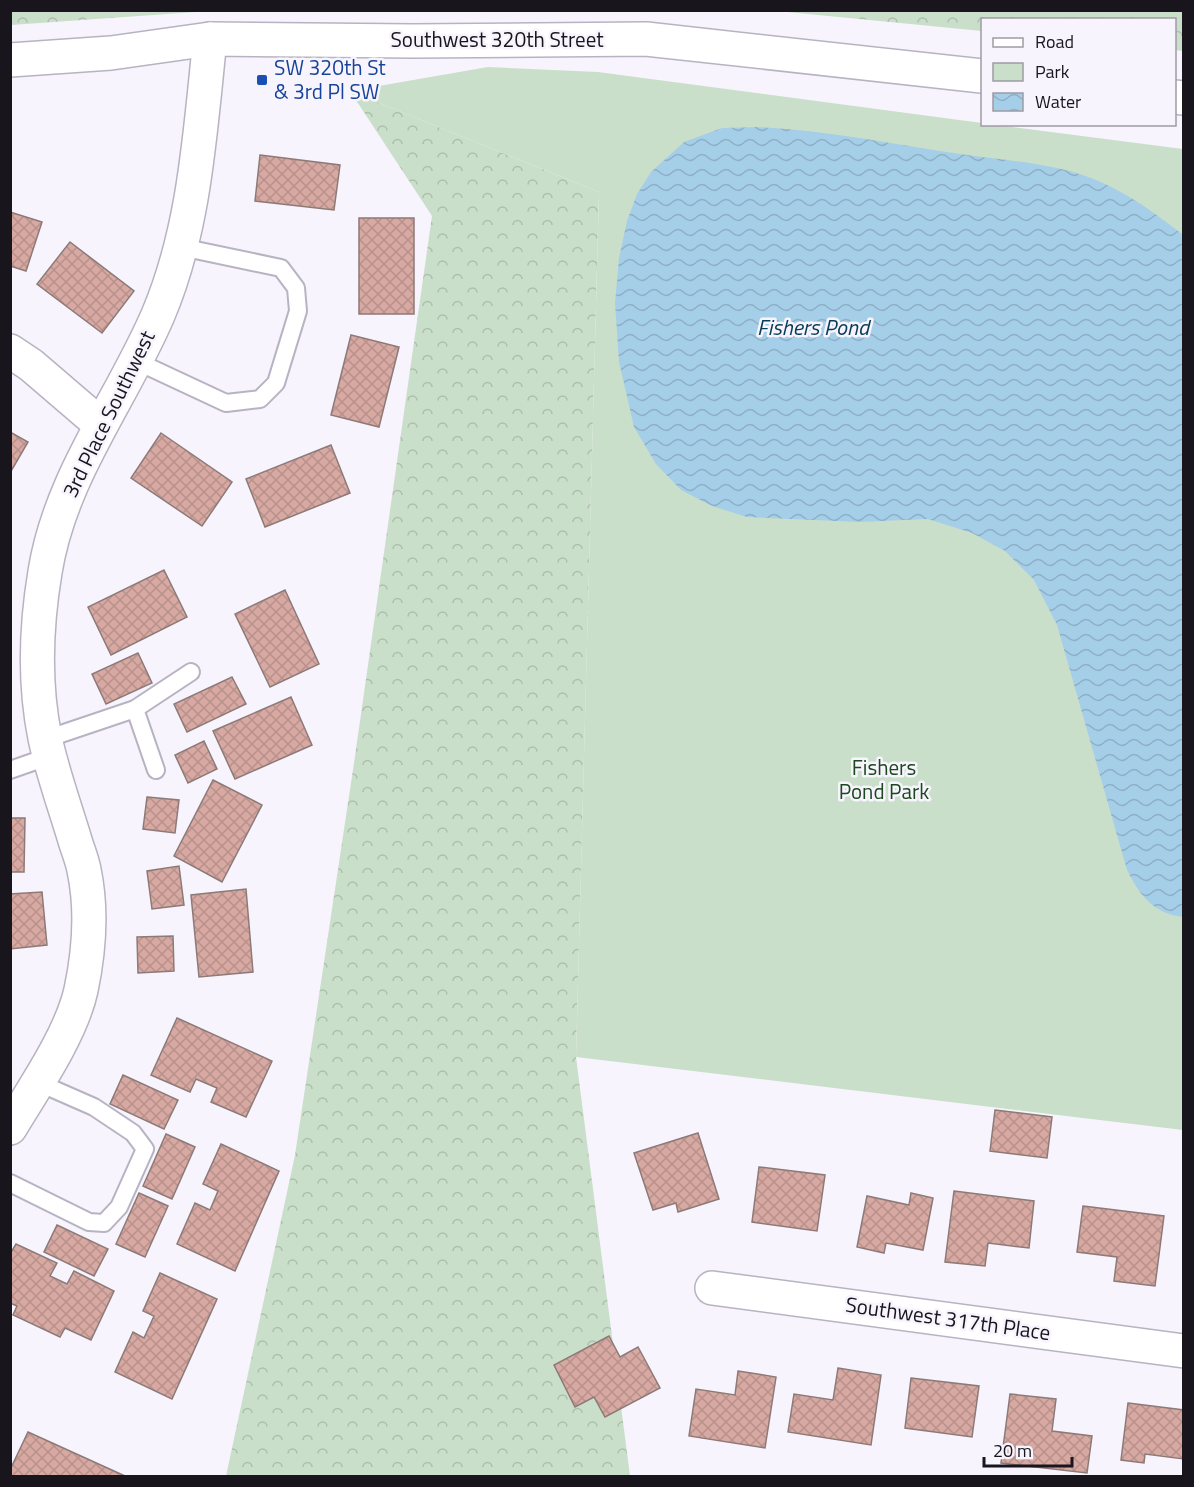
<svg xmlns="http://www.w3.org/2000/svg" width="1194" height="1487" viewBox="0 0 1194 1487" font-family="'Titillium Web',sans-serif">
	<style>
		.forest { fill: url(#forest-crowns) }
		.park { fill: #cadfc9 }
		.water { fill: url(#water-waves) }
		.building { fill: url(#building-cross-hatch); stroke: #8c7a78; stroke-width: 1.5 }
		.lines { fill: none; stroke-linecap: round; stroke-linejoin: round }
		.service-casing { stroke: #b8b3c2; stroke-width: 20 }
		.minor-casing { stroke: #b8b3c2; stroke-width: 36 }
		.primary-casing { stroke: #b8b3c2; stroke-width: 36 }
		.service { stroke: #fff; stroke-width: 16 }
		.minor { stroke: #fff; stroke-width: 33 }
		.primary { stroke: #fff; stroke-width: 33 }
		.transit-dot { fill: #1a4fb4; stroke: #f7f4fd; stroke-width: 2 }
		.labels { text-anchor: middle; stroke-width: 5; stroke-linejoin: round; paint-order: stroke }
		.street-label { font-size: 21px; fill: #18161c; stroke: #f7f4fd }
		.transit-label { font-size: 21px; fill: #164399; stroke: #f7f4fd; text-anchor: start }
		.park-label { font-size: 21px; fill: #1b481d; stroke: #f7f4fd }
		.water-label { font-size: 22px; font-style: italic; fill: #083d57; stroke: #f7f4fd }
	</style>
	<defs>
		<pattern id="forest-crowns" width="20" height="18" patternUnits="userSpaceOnUse" patternTransform="scale(1.5)"><rect width="20" height="18" fill="#cadfc9"/><path d="M2 6a3 3 0 1 1 6 0M12 15a3 3 0 1 1 6 0" fill="none" stroke="#adbfac"/></pattern>
		<pattern id="water-waves" width="16" height="10" patternUnits="userSpaceOnUse" patternTransform="scale(1.5)"><rect width="16" height="10" fill="#a5cee8"/><path d="M0 5q4-4 8 0t8 0" fill="none" stroke="#8db0c6"/></pattern>
		<pattern id="building-cross-hatch" width="8" height="8" patternUnits="userSpaceOnUse" patternTransform="scale(1.5)"><rect width="8" height="8" fill="#d8a9a2"/><path d="M0 0l8 8M0 8l8-8" fill="none" stroke="#b9918b"/></pattern>
	</defs>
	<rect width="100%" height="100%" fill="#f7f4fd"/>
	<!-- forest -->
	<g class="forest">
		<polygon points="11,10 210,10 210,11 11,25"/>
		<polygon points="777,11 1183,11 1183,51 1175,50 1174,20 982,20 982,31"/>
		<polygon points="350,91 599,192 576,1057 630,1476 226,1476 295,1155 354,763 432,216"/>
	</g>
	<!-- park -->
	<polygon class="park" points="488,67 598,72 982,123 982,124 997,125 1183,149 1183,1130 576,1057 599,192 350,91"/>
	<!-- water -->
	<path class="water" d="M757,127C826,130 892,144 960,154C1009,161 1058,163 1103,183C1132,196 1159,216 1183,235V917C1153,913 1140,896 1127,870L1057,625L1034,580L1005,551L972,533L928,519L859,522L747,517L712,506L681,490L656,464L634,427L619,362L615,303L619,258L627,221L637,194L651,172L684,142L722,128Z"/>
	<!-- building -->
	<g class="building">
		<polygon points="260,155 340,165 334,210 255,201"/>
		<polygon points="10,212 42,222 26,271 10,266"/>
		<rect x="359" y="218" width="55" height="96"/>
		<polygon points="70,242 134,291 102,333 37,284"/>
		<polygon points="351,335 399,347 379,427 331,415"/>
		<polygon points="10,432 28,442 10,473"/>
		<polygon points="161,433 232,482 202,526 131,478"/>
		<polygon points="331,445 350,493 265,527 246,479"/>
		<polygon points="164,570 187,617 111,655 88,607"/>
		<polygon points="285,590 319,664 270,687 235,614"/>
		<polygon points="138,653 152,683 106,704 92,674"/>
		<polygon points="232,677 246,704 187,732 174,704"/>
		<polygon points="291,697 312,745 235,779 213,731"/>
		<polygon points="204,741 217,769 188,783 175,755"/>
		<polygon points="213,780 262,805 222,882 174,856"/>
		<polygon points="147,797 179,800 175,833 143,829"/>
		<polygon points="10,818 25,818 24,872 10,872"/>
		<polygon points="179,866 184,905 152,909 147,871"/>
		<polygon points="246,889 253,972 199,977 191,895"/>
		<polygon points="42,892 47,945 10,949 10,894"/>
		<polygon points="173,936 174,971 138,973 137,937"/>
		<polygon points="177,1018 272,1061 246,1117 211,1102 217,1088 196,1079 190,1092 151,1075"/>
		<polygon points="123,1075 178,1100 164,1129 110,1104"/>
		<polygon points="995,1110 1052,1117 1047,1158 990,1151"/>
		<polygon points="698,1133 719,1199 678,1212 676,1203 653,1210 634,1153"/>
		<polygon points="166,1134 195,1147 172,1199 143,1186"/>
		<polygon points="221,1144 279,1171 235,1271 177,1244 195,1203 210,1210 218,1191 203,1184"/>
		<polygon points="759,1167 825,1175 817,1231 752,1222"/>
		<polygon points="954,1191 1034,1201 1029,1248 988,1243 985,1266 945,1262"/>
		<polygon points="139,1193 168,1206 145,1257 116,1244"/>
		<polygon points="911,1193 933,1198 923,1250 886,1243 884,1253 857,1247 867,1196 909,1205"/>
		<polygon points="1083,1206 1164,1216 1155,1286 1114,1281 1117,1257 1077,1252"/>
		<polygon points="57,1225 108,1249 94,1276 44,1252"/>
		<polygon points="16,1244 57,1263 50,1276 67,1284 74,1271 114,1291 91,1340 65,1328 60,1337 13,1315 17,1306 10,1303 10,1254"/>
		<polygon points="160,1273 217,1299 172,1399 115,1372 133,1332 144,1338 154,1316 143,1311"/>
		<polygon points="609,1336 620,1357 638,1347 660,1388 605,1417 594,1397 575,1407 554,1365"/>
		<polygon points="838,1368 881,1375 871,1445 788,1432 794,1394 833,1400"/>
		<polygon points="738,1371 776,1377 765,1448 689,1436 696,1389 735,1395"/>
		<polygon points="911,1378 979,1386 972,1437 905,1428"/>
		<polygon points="1010,1394 1056,1399 1052,1431 1092,1436 1087,1473 1001,1463"/>
		<polygon points="1128,1403 1184,1410 1184,1459 1145,1454 1144,1463 1121,1460"/>
		<polygon points="28,1432 125,1476 10,1476 10,1470"/>
	</g>
	<g class="lines">
		<!-- service casing -->
		<g class="service-casing">
			<g id="service">
				<polyline points="136,361 226,403 260,399 276,383 298,311 296,288 281,268 181,247"/>
				<polyline points="135,709 156,770"/>
				<polyline points="46,739 135,709 191,672"/>
				<polyline points="10,770 50,756"/>
				<polyline points="10,1183 89,1222 104,1223 119,1207 145,1149 133,1133 94,1107 37,1082"/>
			</g>
		</g>
		<!-- minor casing -->
		<g class="minor-casing">
			<g id="minor">
				<polyline points="10,351 31,365 101,425"/>
				<path d="M10,1128C34,1088 71,1035 81,990C89,952 92,908 84,870C82,859 77,848 74,837C64,804 52,771 45,738C34,684 36,626 45,572C60,477 121,401 158,315C195,228 200,132 210,39"/>
				<polyline points="712,1288 1184,1351"/>
			</g>
		</g>
		<!-- primary casing -->
		<g class="primary-casing">
			<g id="primary">
				<polyline points="10,60 111,53 210,39 413,41 646,39 982,76"/>
				<polyline points="1174,97 1184,98"/>
			</g>
		</g>
		<!-- service -->
		<use href="#service" class="service"/>
		<!-- minor -->
		<use href="#minor" class="minor"/>
		<!-- primary -->
		<use href="#primary" class="primary"/>
	</g>
	<!-- markers -->
	<rect class="transit-dot" x="256" y="74" width="12" height="12" rx="3"/>
	<g class="labels">
		<!-- street labels -->
		<g class="street-label">
			<text x="497" y="47">Southwest 320th Street</text>
			<text transform="translate(109 414) rotate(-64)" y="7">3rd Place Southwest</text>
			<text transform="translate(948 1319) rotate(8)" y="7">Southwest 317th Place</text>
		</g>
		<!-- transit labels -->
		<g class="transit-label">
			<text x="274" y="75">SW 320th St<tspan x="274" dy="24">&amp; 3rd Pl SW</tspan></text>
		</g>
		<!-- park labels -->
		<g class="park-label">
			<text x="884" y="775">Fishers<tspan x="884" dy="24">Pond Park</tspan></text>
		</g>
		<!-- water labels -->
		<g class="water-label">
			<text x="813" y="335">Fishers Pond</text>
		</g>
	</g>
	<!-- border -->
	<rect width="1194" height="1487" fill="none" stroke="#18161c" stroke-width="24"/>
	<!-- legend -->
	<rect x="981" y="18" width="195" height="108" fill="#f7f4fd" stroke="#9e9ba3" stroke-width="1.5"/>
	<rect x="993" y="38" width="30" height="9" fill="#ffffff" stroke="#9e9ba3" stroke-width="1.5"/>
	<text x="1035" y="48" font-size="18" fill="#18161c">Road</text>
	<rect x="993" y="63" width="30" height="18" fill="#cadfc9" stroke="#9e9ba3" stroke-width="1.5"/>
	<text x="1035" y="78" font-size="18" fill="#18161c">Park</text>
	<rect x="993" y="93" width="30" height="18" fill="url(#water-waves)" stroke="#9e9ba3" stroke-width="1.5"/>
	<text x="1035" y="108" font-size="18" fill="#18161c">Water</text>
	<!-- scale -->
	<path d="M984 1457v9h88v-9" fill="none" stroke="#18161c" stroke-width="3"/>
	<text x="993" y="1457" font-size="18" fill="#18161c" stroke="#f7f4fd" stroke-width="4.5" paint-order="stroke">20 m</text>
</svg>
